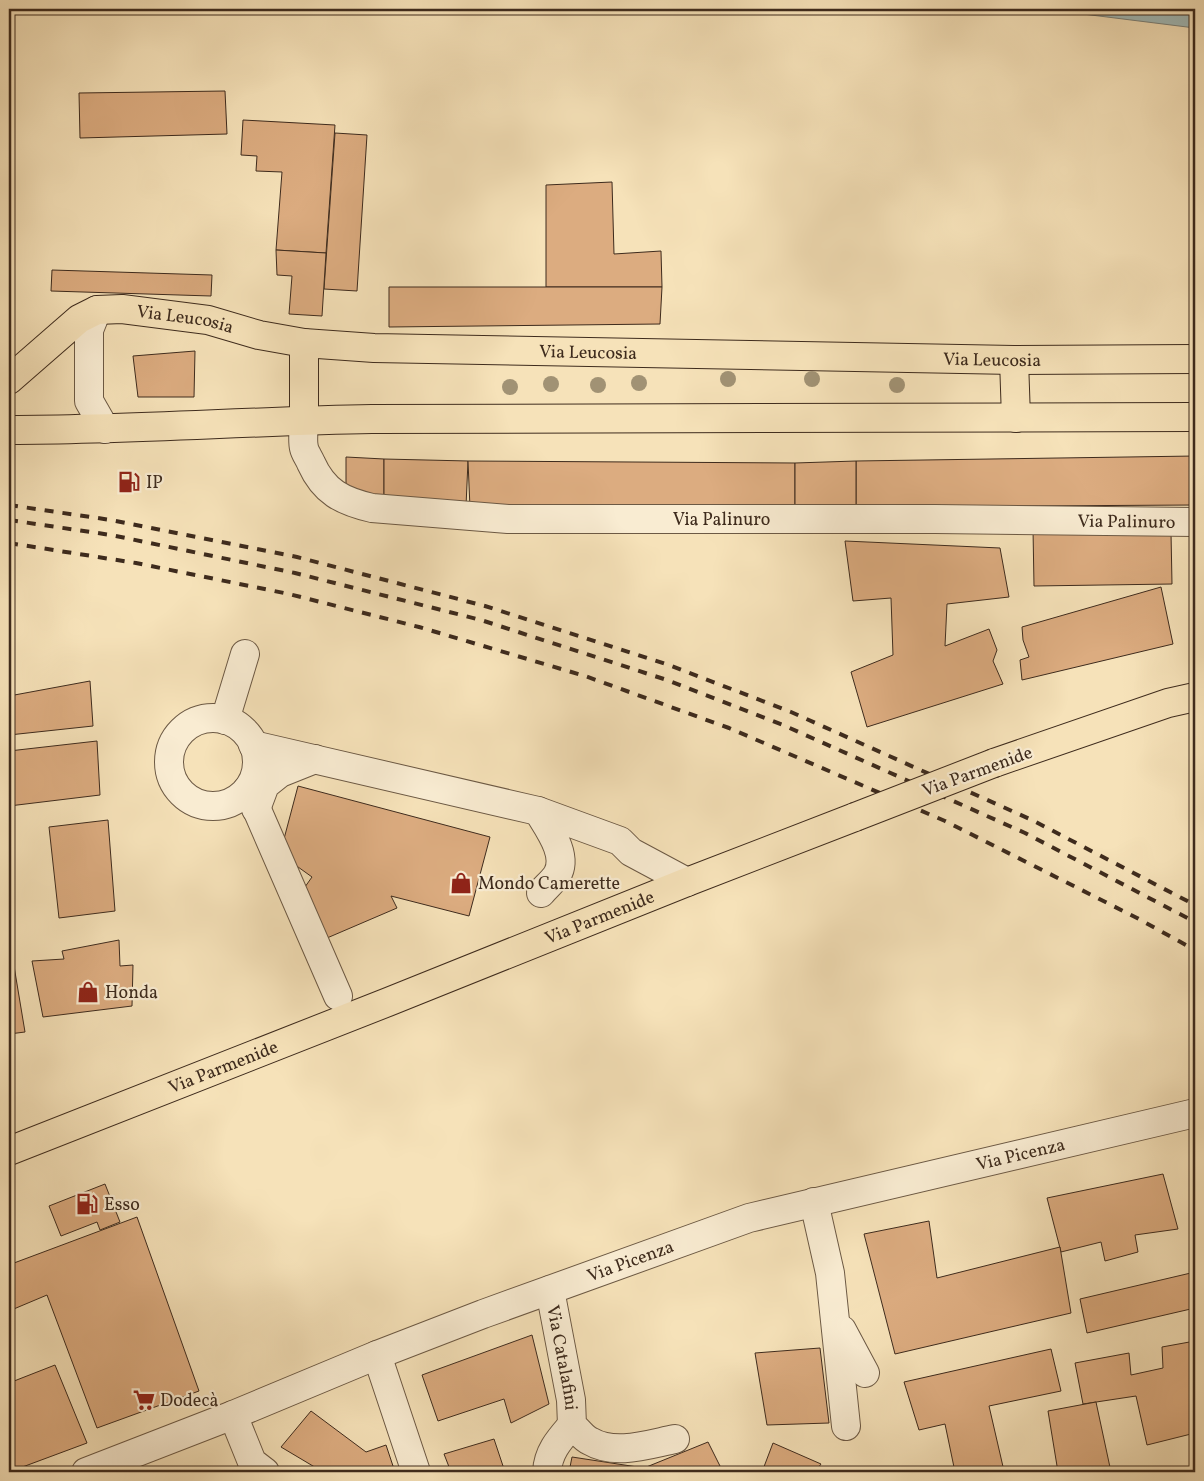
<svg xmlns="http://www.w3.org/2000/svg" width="1204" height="1481" viewBox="0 0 1204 1481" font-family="Vollkorn,serif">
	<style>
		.water { fill: #a1bbba; stroke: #79817b }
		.building { fill: #dcac80; stroke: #3e2b1d }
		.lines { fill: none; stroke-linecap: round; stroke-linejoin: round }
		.minor-casing { stroke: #6c5944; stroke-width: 30 }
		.major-casing { stroke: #3e2b1d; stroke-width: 30 }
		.minor { stroke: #f9ecd2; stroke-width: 28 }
		.major { stroke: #f6e2b9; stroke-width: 28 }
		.rail { stroke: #3e2b1d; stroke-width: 4; stroke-dasharray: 9 9; stroke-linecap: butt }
		.major-bridge-casing { stroke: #3e2b1d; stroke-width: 30; stroke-linecap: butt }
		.major-bridge { stroke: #f6e2b9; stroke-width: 28 }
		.tree { fill: #a19274 }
		.labels { text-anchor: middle; stroke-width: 4.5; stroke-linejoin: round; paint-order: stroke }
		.street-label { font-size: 18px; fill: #3e2b1d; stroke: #f9ecd2 }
		.poi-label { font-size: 18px; fill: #3e2b1d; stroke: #f9ecd2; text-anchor: start }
	</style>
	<rect width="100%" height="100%" fill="#f6e2b9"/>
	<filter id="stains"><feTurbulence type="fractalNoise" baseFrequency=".004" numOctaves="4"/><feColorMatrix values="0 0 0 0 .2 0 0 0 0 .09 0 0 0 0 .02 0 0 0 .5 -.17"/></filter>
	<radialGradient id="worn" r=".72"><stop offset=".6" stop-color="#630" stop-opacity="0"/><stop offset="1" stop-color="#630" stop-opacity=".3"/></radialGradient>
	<!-- water -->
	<polygon class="water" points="1043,9 1195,9 1195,28"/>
	<!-- building -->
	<g class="building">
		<polygon points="225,91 227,134 80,138 79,93"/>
		<polygon points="243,120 335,125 326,253 276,250 282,172 256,171 257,156 241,155"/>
		<polygon points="335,133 367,135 357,291 324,289"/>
		<polygon points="612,182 614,254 661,251 662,287 546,287 546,185"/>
		<polygon points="276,250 326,253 322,316 289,314 292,276 277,275"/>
		<polygon points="52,270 212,275 211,296 51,291"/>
		<polygon points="389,287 662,287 660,324 389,327"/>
		<polygon points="195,351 194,397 138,397 133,356"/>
		<polygon points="1195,456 1195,505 856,507 856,461"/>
		<polygon points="346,457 384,459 384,498 346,496"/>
		<polygon points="384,459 468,461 466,506 384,498"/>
		<polygon points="468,461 795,463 795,507 470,508"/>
		<polygon points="856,461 856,507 795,507 795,463"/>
		<polygon points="1033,529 1171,533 1172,584 1034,586"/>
		<polygon points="845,541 1000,548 1009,597 947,604 945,646 989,629 997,650 993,661 1003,684 867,727 851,672 893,655 891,598 853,601"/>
		<polygon points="1161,587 1173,644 1022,680 1020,660 1029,657 1023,640 1022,627"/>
		<polygon points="90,681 93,726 9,735 9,696"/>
		<polygon points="97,741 100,795 9,806 9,751"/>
		<polygon points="298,786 490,837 469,916 391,896 397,908 320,941 300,894 312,877 280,854"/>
		<polygon points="108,820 115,911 59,918 49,827"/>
		<polygon points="9,936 25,1032 9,1034"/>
		<polygon points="119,940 120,966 133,965 132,1006 43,1017 32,961 64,959 62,951"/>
		<polygon points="1163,1174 1178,1229 1135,1235 1138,1252 1105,1261 1101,1242 1061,1252 1047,1198"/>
		<polygon points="105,1184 120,1222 100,1230 97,1222 61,1236 49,1206"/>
		<polygon points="137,1217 199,1391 97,1428 47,1295 9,1311 9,1248 10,1247 14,1263"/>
		<polygon points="929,1221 937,1278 1060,1247 1071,1313 895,1354 864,1234"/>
		<polygon points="1195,1272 1195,1308 1087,1333 1080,1299"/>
		<polygon points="532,1335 549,1404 511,1423 504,1399 438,1421 422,1375"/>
		<polygon points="1195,1341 1195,1386 1191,1387 1195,1406 1195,1433 1147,1445 1136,1396 1083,1404 1075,1363 1129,1353 1131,1375 1163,1368 1162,1347"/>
		<polygon points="820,1348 829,1423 767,1425 755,1353"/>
		<polygon points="1051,1349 1061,1391 989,1406 1004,1471 955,1472 945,1424 919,1430 904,1382"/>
		<polygon points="55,1365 87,1443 9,1472 9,1383"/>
		<polygon points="1096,1402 1111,1472 1058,1472 1048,1411"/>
		<polygon points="311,1411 366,1452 386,1445 395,1472 323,1472 281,1447"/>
		<polygon points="494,1439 505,1472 451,1472 444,1454"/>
		<polygon points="708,1442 723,1472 569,1472 572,1457 644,1468"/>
		<polygon points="773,1443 821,1464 815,1472 762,1472"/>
	</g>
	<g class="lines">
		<!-- minor casing -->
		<g class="minor-casing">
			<g id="minor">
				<polyline points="97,310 89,330 89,401 105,429"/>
				<path id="s1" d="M304,420C304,429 302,440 304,448C305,453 309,458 311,463C324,492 342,501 372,508L508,519H935L1195,522"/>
				<circle cx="213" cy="762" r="44"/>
				<polyline points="225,720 245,654"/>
				<polyline points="253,745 538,811 620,841 631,852 687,882"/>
				<polyline points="248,789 338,996"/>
				<polyline points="256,809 265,785 280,773 315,759"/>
				<path d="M538,811C548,828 569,855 557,875C553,881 546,887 541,893"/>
				<polyline points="814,1202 830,1273 846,1426"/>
				<path id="s2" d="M550,1290L571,1400L572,1425C578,1430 583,1438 590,1441C615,1456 649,1444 675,1439"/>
				<polyline points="842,1330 865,1373"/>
				<polyline points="377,1355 416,1472"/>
				<polyline points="233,1415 252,1462 265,1472"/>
				<path id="s3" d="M86,1472L233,1415L377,1355L483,1314L749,1218L1195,1113"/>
				<path d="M547,1472C548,1452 559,1440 572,1425"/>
			</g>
		</g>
		<!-- major casing -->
		<g class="major-casing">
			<g id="major">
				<polyline points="1014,360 1016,418"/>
				<path id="s4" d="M9,380L79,319L97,310L122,309L208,320L259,335L304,343L374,348L1014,360L1195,359"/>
				<polyline points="304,420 304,343"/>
				<path d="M9,430C130,430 251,421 372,419L1195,417"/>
				<polyline points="994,763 1168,703 1195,697"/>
				<path id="s5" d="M9,1151L388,1002L687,882L855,817"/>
			</g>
		</g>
		<!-- minor -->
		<use href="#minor" class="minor"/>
		<!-- major -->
		<use href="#major" class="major"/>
		<!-- rail -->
		<g class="rail">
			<polyline points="9,505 111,520 297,557 485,606 669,665 791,712 1032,820 1195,905"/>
			<polyline points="9,520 111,535 295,573 481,620 667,680 783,725 1025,833 1195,922"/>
			<polyline points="9,543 136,563 289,594 419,627 585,676 729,728 945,821 1137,918 1195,950"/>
		</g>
		<!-- major-bridge casing -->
		<g class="major-bridge-casing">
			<polyline id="major-bridge" points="855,817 994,763"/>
		</g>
		<!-- major-bridge -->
		<use href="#major-bridge" class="major-bridge"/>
	</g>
	<!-- trees -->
	<g class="tree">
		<circle cx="728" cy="379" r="8"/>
		<circle cx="812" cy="379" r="8"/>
		<circle cx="639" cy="383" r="8"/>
		<circle cx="551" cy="384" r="8"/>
		<circle cx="598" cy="385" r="8"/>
		<circle cx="897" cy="385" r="8"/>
		<circle cx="510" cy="387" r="8"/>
	</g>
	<!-- icons -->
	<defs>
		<g id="fuel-bare" transform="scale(1.725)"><path d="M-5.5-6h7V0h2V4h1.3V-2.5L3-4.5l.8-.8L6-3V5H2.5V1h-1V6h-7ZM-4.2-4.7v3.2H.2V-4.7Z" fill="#8f2418" stroke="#f9ecd2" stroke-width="2.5" paint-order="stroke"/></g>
		<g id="shop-bare" transform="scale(1.725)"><path d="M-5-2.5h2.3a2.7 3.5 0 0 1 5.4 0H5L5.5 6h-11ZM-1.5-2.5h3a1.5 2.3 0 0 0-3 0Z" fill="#8f2418" stroke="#f9ecd2" stroke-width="2.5" paint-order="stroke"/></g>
		<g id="supermarket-bare" transform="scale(1.725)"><path d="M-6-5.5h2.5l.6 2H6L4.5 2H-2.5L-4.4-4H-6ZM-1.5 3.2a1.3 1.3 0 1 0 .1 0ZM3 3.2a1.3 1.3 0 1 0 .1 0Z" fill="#8f2418" stroke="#f9ecd2" stroke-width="2.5" paint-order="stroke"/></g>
	</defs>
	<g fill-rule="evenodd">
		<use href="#fuel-bare" x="129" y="482"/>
		<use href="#shop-bare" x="461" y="883"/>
		<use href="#shop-bare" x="88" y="992"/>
		<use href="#fuel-bare" x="87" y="1204"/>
		<use href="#supermarket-bare" x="144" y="1400"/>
	</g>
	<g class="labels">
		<!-- street labels -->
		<g class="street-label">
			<text dy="6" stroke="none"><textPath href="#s4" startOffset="202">Via Leucosia</textPath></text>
			<text dy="6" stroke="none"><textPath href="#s4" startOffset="608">Via Leucosia</textPath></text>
			<text dy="6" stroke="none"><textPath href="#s4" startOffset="1012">Via Leucosia</textPath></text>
			<text dy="6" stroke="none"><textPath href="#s1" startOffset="474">Via Palinuro</textPath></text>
			<text dy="6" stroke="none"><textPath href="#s1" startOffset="879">Via Palinuro</textPath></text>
			<text transform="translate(977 771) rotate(-20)" y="6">Via Parmenide</text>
			<text dy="6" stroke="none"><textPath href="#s5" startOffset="635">Via Parmenide</textPath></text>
			<text dy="6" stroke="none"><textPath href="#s5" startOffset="230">Via Parmenide</textPath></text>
			<text dy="6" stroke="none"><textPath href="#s3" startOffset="989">Via Picenza</textPath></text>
			<text dy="6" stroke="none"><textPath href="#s3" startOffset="584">Via Picenza</textPath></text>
			<text dy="6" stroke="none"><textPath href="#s2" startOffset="69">Via Catalafini</textPath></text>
		</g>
		<!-- poi labels -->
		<g class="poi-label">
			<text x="146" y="488">IP</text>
			<text x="478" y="889">Mondo Camerette</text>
			<text x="105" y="998">Honda</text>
			<text x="104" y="1210">Esso</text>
			<text x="160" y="1406">Dodecà</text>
		</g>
	</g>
	<!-- margin -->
	<rect width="1204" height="1481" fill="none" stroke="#f6e2b9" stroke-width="30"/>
	<rect x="10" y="10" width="1184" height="1461" fill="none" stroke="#3e2b1d" stroke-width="2.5"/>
	<rect x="15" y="15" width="1174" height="1451" fill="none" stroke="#3e2b1d"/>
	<rect width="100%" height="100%" filter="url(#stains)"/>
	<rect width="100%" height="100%" fill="url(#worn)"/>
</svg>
